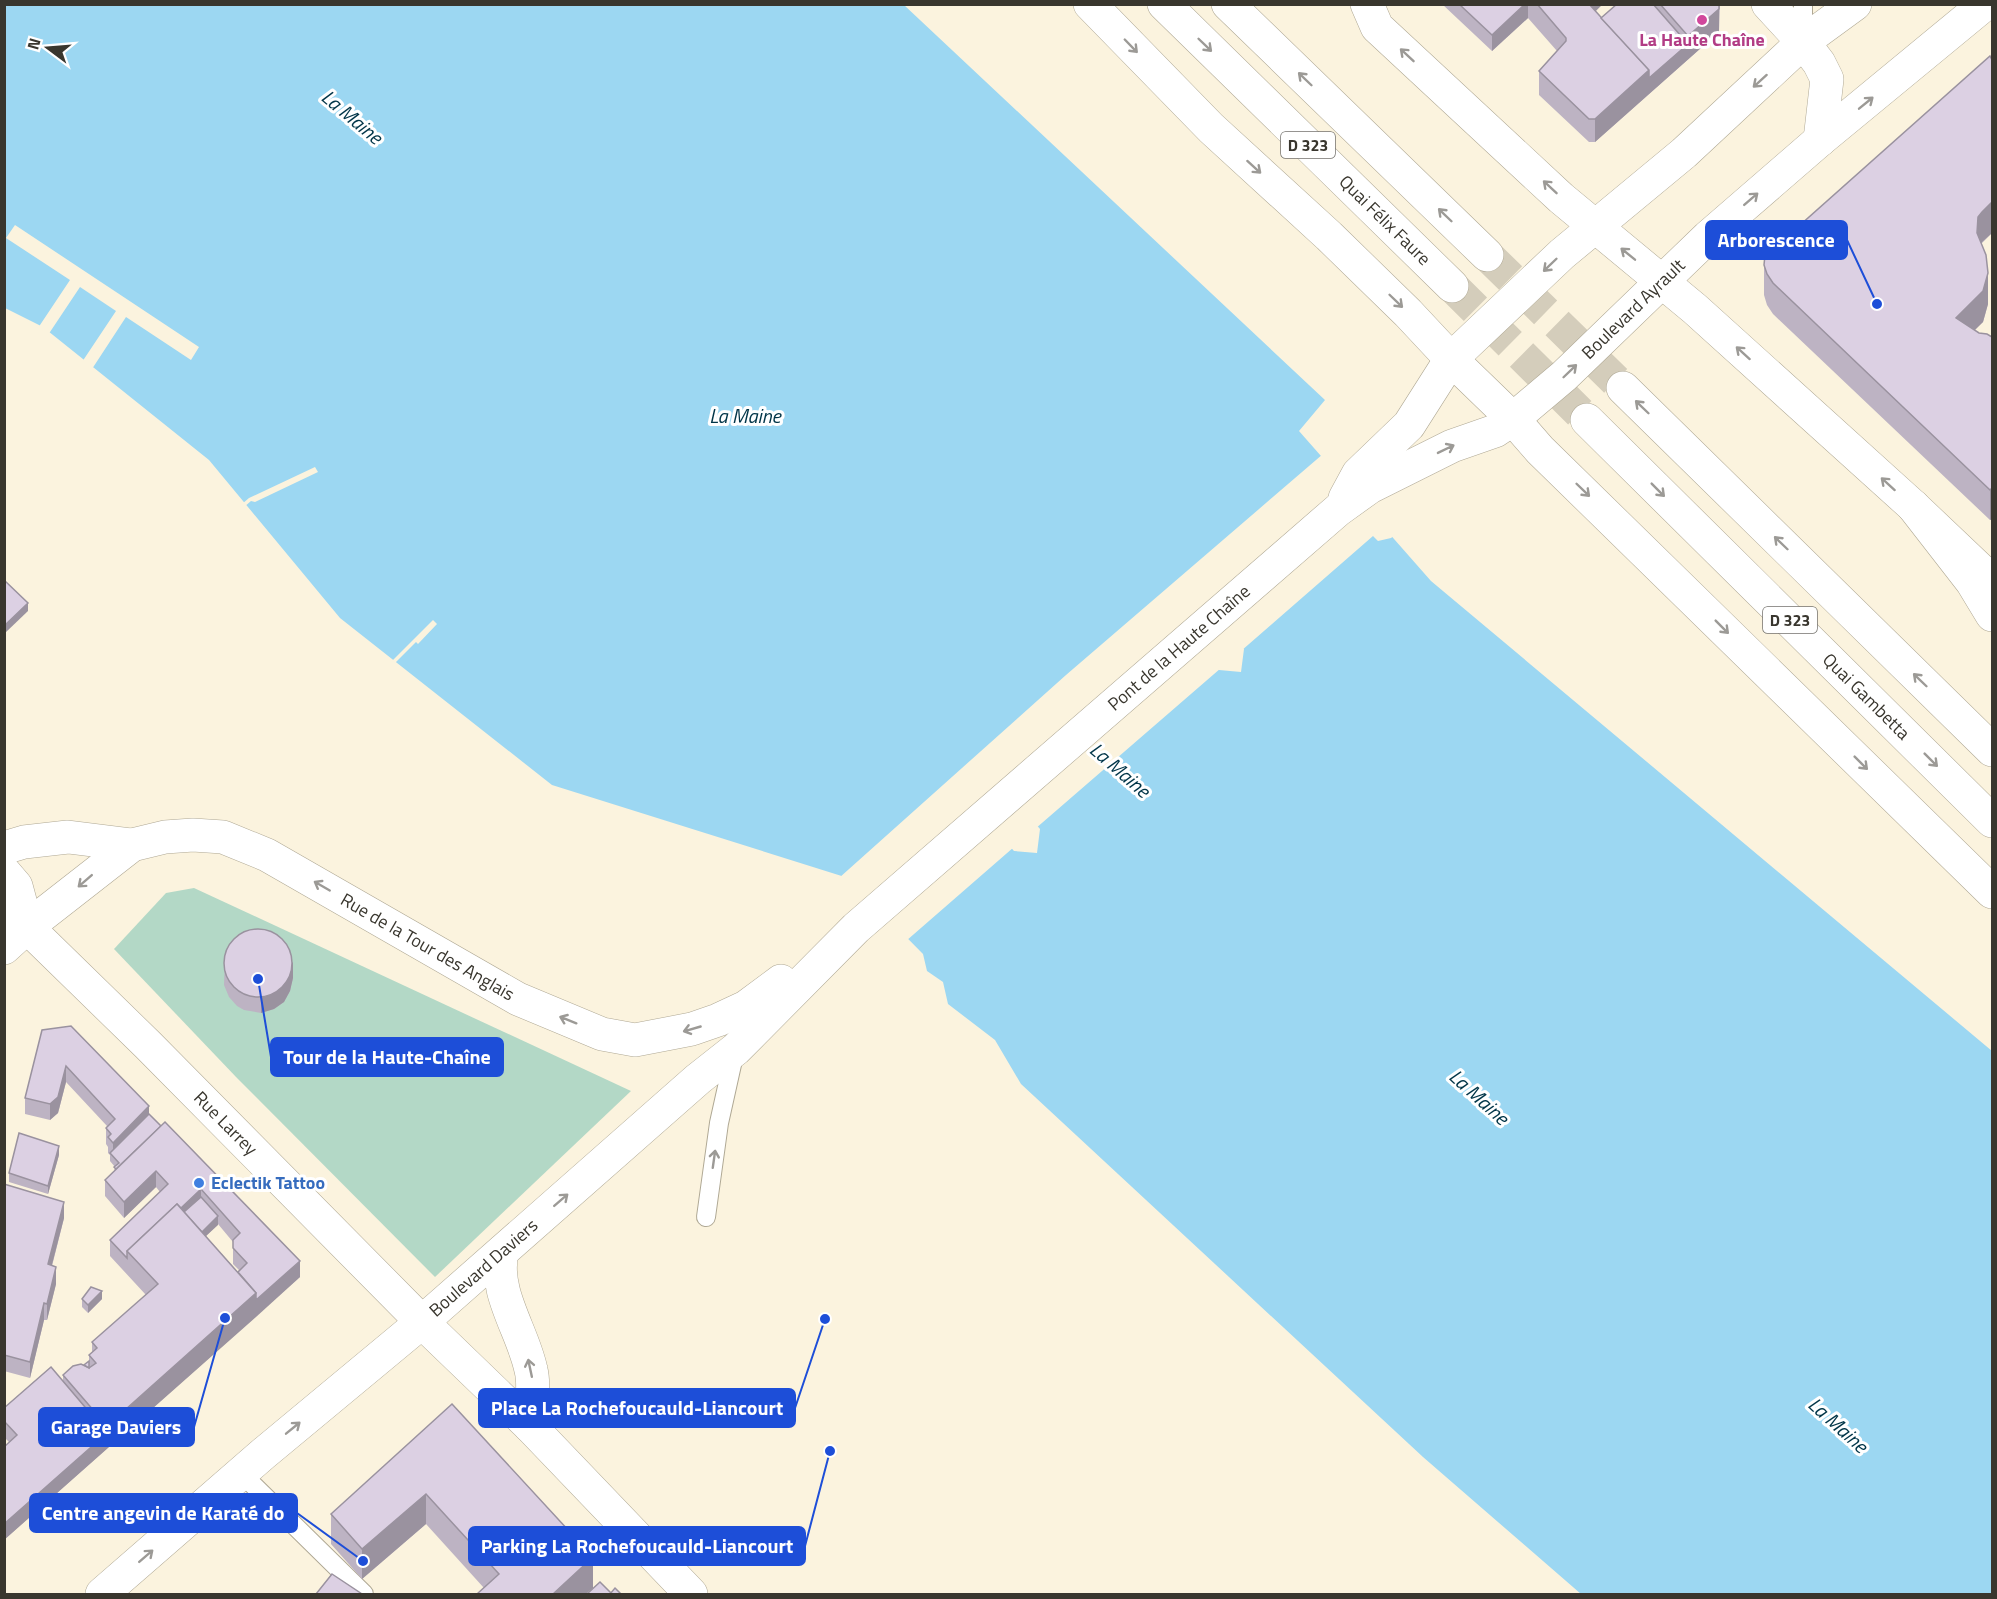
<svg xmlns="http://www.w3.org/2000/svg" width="1997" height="1599" viewBox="0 0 1997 1599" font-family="'Titillium Web',sans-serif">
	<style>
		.green { fill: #b3d8c6 }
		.water { fill: #9cd7f2; fill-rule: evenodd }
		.pier { fill: #fbf3de }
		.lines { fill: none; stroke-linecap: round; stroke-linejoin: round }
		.highway-tunnel { stroke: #d4cdbb; stroke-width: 33; stroke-dasharray: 33 16; stroke-linecap: butt }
		.lane-casing { stroke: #afa894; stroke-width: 20 }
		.street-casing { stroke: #afa894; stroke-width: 34 }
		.secondary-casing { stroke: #afa894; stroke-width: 34 }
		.highway-casing { stroke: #afa894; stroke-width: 34 }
		.lane { stroke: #fff; stroke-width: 18 }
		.street { stroke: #fff; stroke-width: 33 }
		.secondary { stroke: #fff; stroke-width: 33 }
		.highway { stroke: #fff; stroke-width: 33 }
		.wall { fill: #bdb3c3; fill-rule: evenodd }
		.shaded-wall { fill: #9a929f }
		.building { fill: #dcd0e3; stroke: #9a929f; stroke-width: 1.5 }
		.oneway { stroke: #9c9a96 }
		.hotel-dot { fill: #d1479c; stroke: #fff; stroke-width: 2 }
		.shop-dot { fill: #3f7fe0; stroke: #fff; stroke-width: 2 }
		.labels { text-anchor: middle; stroke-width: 6; stroke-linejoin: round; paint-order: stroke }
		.shield { fill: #fff; stroke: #74726d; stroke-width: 1.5 }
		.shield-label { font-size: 16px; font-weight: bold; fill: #39362e }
		.hotel-label { font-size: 18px; font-weight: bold; fill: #b23c85; stroke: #fff }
		.street-label { font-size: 18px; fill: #39362e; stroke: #fff }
		.shop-label { font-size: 18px; font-weight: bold; fill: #366cbe; stroke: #fff; text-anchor: start }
		.water-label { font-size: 20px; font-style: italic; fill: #003548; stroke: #fff }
		.leader { fill: none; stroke: #1d4ed8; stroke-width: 2 }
		.callout-dot { fill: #1d4ed8; stroke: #fff; stroke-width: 2 }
		.callout { fill: #1d4ed8; stroke: #1d4ed8; stroke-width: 2 }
		.callout-label { font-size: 20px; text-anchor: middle; font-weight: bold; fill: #fff }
	</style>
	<rect width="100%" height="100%" fill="#fbf3de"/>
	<!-- green -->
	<polygon class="green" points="194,888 631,1091 435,1277 237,1078 114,949 166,893"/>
	<!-- water -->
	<path class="water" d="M4,5H904L1325,400L1299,431L1431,581L1992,1051V1594H1581L1423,1457L1021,1084L995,1040L948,1004L943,982L927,971L923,954L848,878L552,785L340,618L209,460L43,327L5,308ZM1171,589L1195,591L1244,649L1241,672L1219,670L1169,613ZM965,770L990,771L1040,829L1037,853L1014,851L964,794Z"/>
	<!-- pier -->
	<g class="pier">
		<polygon points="15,225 199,347 191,360 126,317 92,369 87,366 82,362 116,311 80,287 48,335 38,328 70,280 6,238"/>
		<polygon points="1323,454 1395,535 1391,538 1378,541 1373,536 1241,651 1194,593 1174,592 1172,611 1221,668 1035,829 988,774 968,773 967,793 1014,847 906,941 847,880 839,878 1066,675"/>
		<polygon points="315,467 318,472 255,502 251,501 244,507 242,504 249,498"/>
		<polygon points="433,620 437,624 418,644 416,642 394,664 391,662"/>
	</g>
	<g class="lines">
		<!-- highway-tunnel -->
		<g class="highway-tunnel">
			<polyline points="1487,255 1623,388"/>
			<polyline points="1452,286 1587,420"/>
		</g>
		<!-- lane casing -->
		<g class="lane-casing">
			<g id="lane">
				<polyline points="1803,4 1803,42"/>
				<polyline points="706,1217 719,1123 735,1051"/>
				<polyline points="241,1473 364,1594"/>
			</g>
		</g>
		<!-- street casing -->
		<g class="street-casing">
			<polyline id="street" points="1367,4 1377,27 1561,198 1695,309 1913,506 1992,581"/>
		</g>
		<!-- secondary casing -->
		<g class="secondary-casing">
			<g id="secondary">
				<polyline points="1768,4 1803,42 1819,63 1827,79 1820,140"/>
				<polyline points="1345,498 1358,474 1409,425 1451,359 1562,254 1684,153 1803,42 1855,4"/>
				<polyline points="4,848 24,842 68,837 132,845"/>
				<polyline points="4,872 16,886 27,927"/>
				<path id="s1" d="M4,918L27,927L148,1045L422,1322L530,1426L691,1594"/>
				<path id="s2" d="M4,948L27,927L132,845L165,837L193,835L223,837L267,855L518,999L602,1034L635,1040L692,1029L718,1020L746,1007L781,981"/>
				<path d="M502,1252C493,1293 523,1331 531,1370C535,1385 531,1410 530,1426"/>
				<path id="s3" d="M102,1594L263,1454L422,1322L698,1079L736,1049L856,928L1338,510L1370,487L1452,446L1495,431L1513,419L1564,376L1708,237L1820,140L1985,4"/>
			</g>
		</g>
		<!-- highway casing -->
		<g class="highway-casing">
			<g id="highway">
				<polyline points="1090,4 1211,128 1329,236 1408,313 1451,359 1513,419 1540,450 1992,892"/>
				<path id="s4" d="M1164,4L1452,286"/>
				<polyline points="1228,4 1487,255"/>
				<polyline points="1623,388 1992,750"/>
				<path id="s5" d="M1587,420L1992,821"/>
				<polyline points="1913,506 1972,582 1992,615"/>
			</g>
		</g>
		<!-- lane -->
		<use href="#lane" class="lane"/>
		<!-- street -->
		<use href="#street" class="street"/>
		<!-- secondary -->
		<use href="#secondary" class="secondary"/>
		<!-- highway -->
		<use href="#highway" class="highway"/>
	</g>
	<!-- wall -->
	<g class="wall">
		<polygon points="1442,4 1602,4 1595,12 1601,18 1617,4 1720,4 1719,32 1595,142 1589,142 1539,95 1539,71 1557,51 1528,18 1492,51"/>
		<polygon points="1992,60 1992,233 1981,244 1988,304 1983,322 1974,330 1979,333 1992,337 1992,519 1990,520 1773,314 1767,305 1764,295 1764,265 1791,233"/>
		<polygon points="225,956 293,978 290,991 284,1002 274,1009 261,1013 244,1010 237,1006 229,997 224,985"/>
		<path d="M42,1030L149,1114L300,1277L4,1540V1447L10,1443L4,1437V1408L63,1382V1375L84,1366L89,1361V1355L92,1352V1342L146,1295L110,1256V1240L160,1192L156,1187L124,1218L105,1196V1180L114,1171L115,1167L110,1161V1155L108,1153V1147L106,1144V1128L107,1126L66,1082L58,1113L50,1120L25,1114V1098ZM218,1224L233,1242V1264L239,1270L238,1272L206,1236Z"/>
		<polygon points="59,1155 48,1194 9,1182 9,1173"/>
		<polygon points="4,1184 64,1218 52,1266 56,1284 47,1320 44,1320 30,1378 4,1371"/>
		<polygon points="82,1299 102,1299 88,1313 82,1307"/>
		<polygon points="452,1404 593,1588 484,1588 426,1524 362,1579 331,1544 331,1514"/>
	</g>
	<!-- shaded-wall -->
	<g class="shaded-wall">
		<polygon points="1525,4 1528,4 1528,18 1492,51 1492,35"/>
		<polygon points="1586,4 1602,5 1584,22"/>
		<polygon points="1719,4 1719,32 1595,142 1595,119 1649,70 1688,44 1688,36"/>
		<polygon points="1992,202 1992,233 1982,242 1978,248 1977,233 1978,217 1982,212"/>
		<polygon points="1988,273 1988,304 1983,322 1956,349 1956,318"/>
		<polygon points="1992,488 1992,519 1990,520 1990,490"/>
		<polygon points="28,603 28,611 4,634 4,626"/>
		<polygon points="293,962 293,978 290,991 284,1002 274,1009 261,1013 261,997"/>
		<polygon points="66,1066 66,1082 58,1113 50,1120 50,1104"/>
		<polygon points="149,1106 149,1123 113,1156 113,1143"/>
		<polygon points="59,1146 59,1155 48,1194 48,1186"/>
		<polygon points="156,1171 156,1187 124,1218 124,1202"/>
		<polygon points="201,1189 201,1205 131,1255"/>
		<polygon points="64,1202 64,1218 48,1280 48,1264"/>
		<polygon points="218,1216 218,1225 194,1247 194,1239"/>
		<polygon points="300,1261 300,1277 256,1317 256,1300"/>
		<polygon points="56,1267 56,1284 47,1320 47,1304"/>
		<polygon points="102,1291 102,1299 88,1313 88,1305"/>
		<polygon points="256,1293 256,1317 4,1540 4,1524 107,1433 107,1426"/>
		<polygon points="44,1303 44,1320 30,1378 30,1362"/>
		<polygon points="426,1494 426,1524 362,1579 362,1549"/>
		<polygon points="593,1557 593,1588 586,1594 553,1594"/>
	</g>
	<!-- building -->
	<g class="building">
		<polygon points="1459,4 1525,4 1492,35"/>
		<polygon points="1537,4 1589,4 1649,70 1595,119 1589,119 1539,71 1566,41 1566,38"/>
		<polygon points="1617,4 1653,4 1688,44 1649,78 1649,70 1601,18"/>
		<polygon points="1660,4 1719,4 1719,9 1688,36"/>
		<polygon points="1990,56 1992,60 1992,202 1982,212 1978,217 1977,233 1986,255 1988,273 1983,291 1956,318 1979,333 1987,334 1992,337 1992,488 1990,490 1773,283 1767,274 1764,265 1765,255 1770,244 1780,236 1791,233"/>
		<polygon points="4,580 28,603 4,626"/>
		<circle cx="258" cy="963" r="34"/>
		<polygon points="71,1026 149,1106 113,1143 108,1137 111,1134 106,1128 115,1119 66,1066 58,1097 50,1104 25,1098 42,1030"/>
		<polygon points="149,1114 161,1126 116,1169 114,1167 119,1163 110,1153"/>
		<polygon points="165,1122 300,1261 256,1300 256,1293 238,1272 247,1263 233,1248 233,1240 240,1233 201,1189 181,1208 177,1204 127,1251 127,1258 110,1240 168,1184 156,1171 124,1202 105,1180"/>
		<polygon points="19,1133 59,1146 48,1186 9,1173"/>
		<polygon points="4,1184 64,1202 48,1264 56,1267 47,1304 44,1303 30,1362 4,1355"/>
		<polygon points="201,1197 218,1216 202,1232 184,1212"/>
		<polygon points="177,1204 256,1293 107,1426 63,1375 73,1366 81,1364 89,1368 96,1363 89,1355 97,1348 92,1342 158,1284 127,1251"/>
		<polygon points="91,1287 102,1291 88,1305 82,1299"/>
		<polygon points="89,1361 89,1368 84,1365"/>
		<polygon points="51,1367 107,1433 4,1524 4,1447 17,1435 4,1421 4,1408"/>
		<polygon points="452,1404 593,1557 553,1594 477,1594 499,1574 426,1494 362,1549 331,1514"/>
		<polygon points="332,1574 362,1594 316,1594"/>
		<polygon points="600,1582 611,1593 610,1594 587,1594"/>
		<polygon points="615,1588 621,1594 610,1594"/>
	</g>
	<!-- one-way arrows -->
	<defs><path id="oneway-shaft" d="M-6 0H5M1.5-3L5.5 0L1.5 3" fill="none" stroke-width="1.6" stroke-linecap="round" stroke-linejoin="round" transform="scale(1.5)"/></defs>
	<g class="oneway">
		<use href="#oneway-shaft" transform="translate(1205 45) rotate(44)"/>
		<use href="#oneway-shaft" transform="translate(1131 46) rotate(46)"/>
		<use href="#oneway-shaft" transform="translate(1407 55) rotate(-137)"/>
		<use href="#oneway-shaft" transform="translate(1305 79) rotate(-136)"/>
		<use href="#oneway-shaft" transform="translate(1760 81) rotate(138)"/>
		<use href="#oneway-shaft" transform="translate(1866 103) rotate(-39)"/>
		<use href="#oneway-shaft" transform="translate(1254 167) rotate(42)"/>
		<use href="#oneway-shaft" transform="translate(1550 187) rotate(-137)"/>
		<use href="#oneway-shaft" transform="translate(1751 199) rotate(-41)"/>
		<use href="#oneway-shaft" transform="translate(1445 215) rotate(-136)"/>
		<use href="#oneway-shaft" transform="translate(1628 254) rotate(-141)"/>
		<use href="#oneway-shaft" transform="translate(1550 265) rotate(136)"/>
		<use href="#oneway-shaft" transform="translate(1396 301) rotate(44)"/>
		<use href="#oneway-shaft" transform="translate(1743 353) rotate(-138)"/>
		<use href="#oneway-shaft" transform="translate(1570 371) rotate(-44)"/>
		<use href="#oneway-shaft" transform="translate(1642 407) rotate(-136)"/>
		<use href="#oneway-shaft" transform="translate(1446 449) rotate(-26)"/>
		<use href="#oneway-shaft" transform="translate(1888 484) rotate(-138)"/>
		<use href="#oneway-shaft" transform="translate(1583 490) rotate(44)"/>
		<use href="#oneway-shaft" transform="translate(1658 490) rotate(45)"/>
		<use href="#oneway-shaft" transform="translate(1781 543) rotate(-136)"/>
		<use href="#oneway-shaft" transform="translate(1722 627) rotate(45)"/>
		<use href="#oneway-shaft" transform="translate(1920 680) rotate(-136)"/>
		<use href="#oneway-shaft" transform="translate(1931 760) rotate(45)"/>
		<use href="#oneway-shaft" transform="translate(1861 763) rotate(45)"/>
		<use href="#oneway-shaft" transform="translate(85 881) rotate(139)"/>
		<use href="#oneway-shaft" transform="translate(322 886) rotate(-150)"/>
		<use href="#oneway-shaft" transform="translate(568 1020) rotate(-158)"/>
		<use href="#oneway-shaft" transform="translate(692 1029) rotate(164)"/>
		<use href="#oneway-shaft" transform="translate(714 1159) rotate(-82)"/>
		<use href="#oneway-shaft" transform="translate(561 1200) rotate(-41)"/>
		<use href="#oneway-shaft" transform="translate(530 1368) rotate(-102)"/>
		<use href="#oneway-shaft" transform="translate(293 1428) rotate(-39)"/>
		<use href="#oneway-shaft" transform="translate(146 1556) rotate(-41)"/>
	</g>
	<!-- markers -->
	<circle class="hotel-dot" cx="1702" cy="20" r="6"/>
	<circle class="shop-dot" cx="199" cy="1183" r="6"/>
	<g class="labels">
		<!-- shield labels -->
		<g class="shield">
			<rect x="1281" y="132" width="54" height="26" rx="4.5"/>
			<rect x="1763" y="607" width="54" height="26" rx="4.5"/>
		</g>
		<g class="shield-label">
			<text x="1308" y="151">D 323</text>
			<text x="1790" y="626">D 323</text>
		</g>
		<!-- hotel labels -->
		<g class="hotel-label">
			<text x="1702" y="46">La Haute Chaîne</text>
		</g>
		<!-- street labels -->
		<g class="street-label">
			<text dy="6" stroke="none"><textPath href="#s4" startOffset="309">Quai Félix Faure</textPath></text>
			<text dy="6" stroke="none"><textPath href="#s3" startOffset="2006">Boulevard Ayrault</textPath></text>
			<text dy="6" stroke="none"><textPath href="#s3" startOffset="1434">Pont de la Haute Chaîne</textPath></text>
			<text dy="6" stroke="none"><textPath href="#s5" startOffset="393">Quai Gambetta</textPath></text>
			<text dy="6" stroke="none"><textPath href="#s2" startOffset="489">Rue de la Tour des Anglais</textPath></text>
			<text dy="6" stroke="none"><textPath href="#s1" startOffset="304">Rue Larrey</textPath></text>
			<text dy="6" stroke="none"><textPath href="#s3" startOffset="502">Boulevard Daviers</textPath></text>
		</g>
		<!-- shop labels -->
		<g class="shop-label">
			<text x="211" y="1189">Eclectik Tattoo</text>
		</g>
		<!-- water labels -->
		<g class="water-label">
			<text transform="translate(352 117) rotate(40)" y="7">La Maine</text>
			<text x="745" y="423">La Maine</text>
			<text transform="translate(1120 770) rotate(41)" y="7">La Maine</text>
			<text transform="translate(1479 1097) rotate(42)" y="7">La Maine</text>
			<text transform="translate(1838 1425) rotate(42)" y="7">La Maine</text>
		</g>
	</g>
	<!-- callouts -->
	<path class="leader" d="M1877 304L1847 240M258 979L271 1057M825 1319L795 1408M225 1318L194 1427M363 1561L297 1513M830 1451L805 1546"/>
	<g class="callout-dot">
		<circle cx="1877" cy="304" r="6"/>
		<circle cx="258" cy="979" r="6"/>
		<circle cx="825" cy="1319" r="6"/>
		<circle cx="225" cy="1318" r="6"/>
		<circle cx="363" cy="1561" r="6"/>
		<circle cx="830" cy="1451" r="6"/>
	</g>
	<g class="callout">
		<rect x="1706" y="221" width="141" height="38" rx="6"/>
		<rect x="271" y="1038" width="232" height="38" rx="6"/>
		<rect x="479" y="1389" width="316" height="38" rx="6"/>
		<rect x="39" y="1408" width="155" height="38" rx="6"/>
		<rect x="30" y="1494" width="267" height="38" rx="6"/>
		<rect x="469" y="1527" width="336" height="38" rx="6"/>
	</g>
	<g class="callout-label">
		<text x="1776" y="247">Arborescence</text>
		<text x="387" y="1064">Tour de la Haute-Chaîne</text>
		<text x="637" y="1415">Place La Rochefoucauld-Liancourt</text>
		<text x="116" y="1434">Garage Daviers</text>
		<text x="163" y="1520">Centre angevin de Karaté do</text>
		<text x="637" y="1553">Parking La Rochefoucauld-Liancourt</text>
	</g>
	<!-- border -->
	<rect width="1997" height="1599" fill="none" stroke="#39362e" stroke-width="12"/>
	<!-- north arrow -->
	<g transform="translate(48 48) rotate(286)" stroke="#ffffff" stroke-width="4.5" paint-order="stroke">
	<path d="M0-4.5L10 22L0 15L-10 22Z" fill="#39362e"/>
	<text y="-9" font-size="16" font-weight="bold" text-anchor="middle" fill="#39362e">N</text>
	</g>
</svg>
